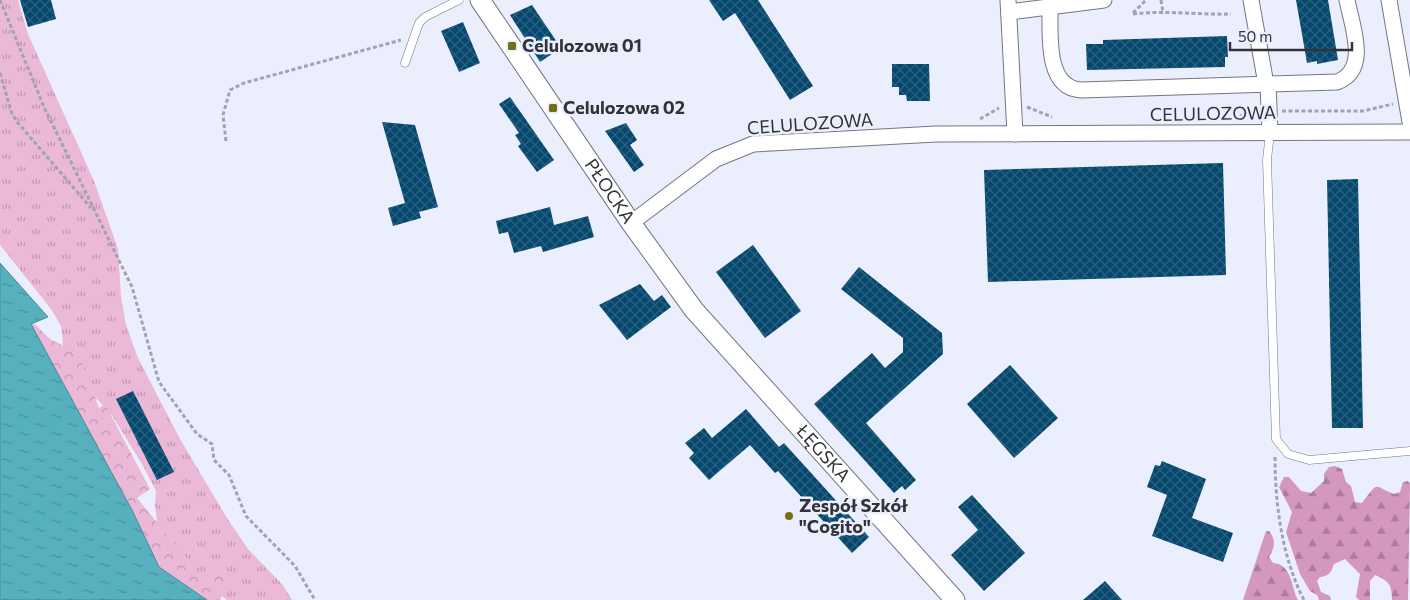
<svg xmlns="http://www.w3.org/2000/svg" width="1410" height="600" viewBox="0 0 1410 600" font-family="Commissioner,sans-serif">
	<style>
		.grass { fill: url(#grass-tufts) }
		.forest { fill: url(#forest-firs) }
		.park { fill: url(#park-crowns) }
		.water { fill: url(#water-ripples); stroke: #4b8a96 }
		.building { fill: url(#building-cross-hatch) }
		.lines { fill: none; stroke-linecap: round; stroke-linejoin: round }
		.service-casing { stroke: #737682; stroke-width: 9 }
		.minor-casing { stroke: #737682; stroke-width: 17 }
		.tertiary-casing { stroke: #737682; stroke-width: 21 }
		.path { stroke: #a1a3ae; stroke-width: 3; stroke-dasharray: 4 2.5; stroke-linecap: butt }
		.service { stroke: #fff; stroke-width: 8 }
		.minor { stroke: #fff; stroke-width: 15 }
		.tertiary { stroke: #fff; stroke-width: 19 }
		.poi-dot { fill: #707014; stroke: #ebeffd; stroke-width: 2 }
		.labels { text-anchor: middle; stroke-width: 5; stroke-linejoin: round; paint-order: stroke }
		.poi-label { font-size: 18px; font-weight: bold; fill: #323339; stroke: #ebeffd; text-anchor: start }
		.street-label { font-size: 18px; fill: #323339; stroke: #ebeffd }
	</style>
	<defs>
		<pattern id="grass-tufts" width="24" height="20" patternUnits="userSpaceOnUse" patternTransform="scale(1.25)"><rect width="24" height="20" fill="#ecb8d8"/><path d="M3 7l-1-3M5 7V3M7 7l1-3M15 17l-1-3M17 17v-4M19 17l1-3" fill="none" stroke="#c096b0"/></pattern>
		<pattern id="forest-firs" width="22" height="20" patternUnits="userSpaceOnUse" patternTransform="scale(1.25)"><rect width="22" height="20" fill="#d497bd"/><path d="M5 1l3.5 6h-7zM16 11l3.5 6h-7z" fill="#ad7c9b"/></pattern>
		<pattern id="park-crowns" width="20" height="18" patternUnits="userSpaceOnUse" patternTransform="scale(1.25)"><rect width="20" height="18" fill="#ecb8d8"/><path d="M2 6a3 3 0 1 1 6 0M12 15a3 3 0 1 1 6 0" fill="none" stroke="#c096b0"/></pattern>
		<pattern id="water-ripples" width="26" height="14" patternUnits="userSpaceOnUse" patternTransform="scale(1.25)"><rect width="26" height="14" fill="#56b0be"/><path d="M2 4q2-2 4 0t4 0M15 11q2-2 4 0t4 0" fill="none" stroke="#48909b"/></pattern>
		<pattern id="building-cross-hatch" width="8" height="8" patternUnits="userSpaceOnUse" patternTransform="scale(1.25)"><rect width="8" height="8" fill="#05486e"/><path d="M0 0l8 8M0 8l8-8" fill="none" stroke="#2b607f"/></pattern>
	</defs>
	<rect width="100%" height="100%" fill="#ebeffd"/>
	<!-- grass -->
	<polygon class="grass" points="0,0 18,0 28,34 94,181 118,249 121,297 126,325 138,358 180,439 227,518 248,549 282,584 292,600 227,600 174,557 158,531 155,504 156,491 142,464 113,417 99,401 81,387 64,354 61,326 51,309 0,245"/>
	<!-- forest -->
	<g class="forest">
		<path d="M1335,466L1342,469L1346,482L1351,486L1355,502L1362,503C1380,480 1372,486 1394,494L1400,492L1403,482L1408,481L1410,484L1408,600H1392C1392,585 1389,581 1375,575L1370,581V600H1359L1356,597L1360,574L1345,559L1334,564C1331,573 1329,576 1320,577L1317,581L1321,592L1330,596L1331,600H1319L1317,595L1310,591L1300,574L1286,532L1292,512L1279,487L1284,477H1289L1301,491L1311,493L1324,481V474L1329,467Z"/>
		<path d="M1266,531H1269C1276,539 1275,548 1269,557L1273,563C1292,564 1291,587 1298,600H1243Z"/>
	</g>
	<!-- park -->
	<polygon class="park" points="0,285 15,305 50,339 72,350 82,363 99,408 105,404 150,489 137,498 202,577 218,573 228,583 220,600 0,600"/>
	<!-- water -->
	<polygon class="water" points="0,263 48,317 31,324 133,512 159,567 207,600 0,600"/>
	<!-- building -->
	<g class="building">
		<polygon points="20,0 51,0 56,19 28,27"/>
		<polygon points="709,0 758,0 813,86 790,100 735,13 723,21"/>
		<polygon points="1296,0 1328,0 1338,60 1317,64 1317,61 1307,63"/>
		<polygon points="532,5 561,48 540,62 510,15"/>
		<polygon points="463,22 480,63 459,72 441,31"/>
		<polygon points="1227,36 1228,57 1225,57 1225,67 1087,70 1086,44 1103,44 1103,40"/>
		<polygon points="892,64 929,64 930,101 907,101 906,95 899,95 899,87 892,87"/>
		<polygon points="510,97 554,160 537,172 518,146 521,144 515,135 519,133 499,104"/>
		<polygon points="382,122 415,125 438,207 419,212 421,218 393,226 388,208 405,203"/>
		<polygon points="626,123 637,140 630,145 644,165 634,172 605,131"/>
		<polygon points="1223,163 1226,275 988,282 984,170"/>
		<polygon points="1358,179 1363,428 1332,428 1327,180"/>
		<polygon points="550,207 554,225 588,216 594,237 543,252 541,246 514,253 508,232 499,234 496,221"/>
		<polygon points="753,245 801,311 765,338 716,272"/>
		<polygon points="859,267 942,333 943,354 866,423 916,480 905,490 902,486 894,493 814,404 872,353 885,368 903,352 903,338 841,289"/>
		<polygon points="640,284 654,301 662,295 671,307 627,340 599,305"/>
		<polygon points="1010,365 1058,418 1014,458 967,404"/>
		<polygon points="133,391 174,472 157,480 116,399"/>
		<polygon points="746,409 779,447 784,443 869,537 852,553 778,471 775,473 750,445 709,480 689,458 694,453 685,443 704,428 712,438"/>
		<polygon points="1162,461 1206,479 1192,518 1233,533 1223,562 1152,536 1167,495 1147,487 1155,465 1160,466"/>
		<polygon points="972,495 1025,553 984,591 951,555 978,530 958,507"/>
		<polygon points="1105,581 1122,600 1083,600"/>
	</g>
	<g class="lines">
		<!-- service casing -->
		<g class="service-casing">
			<g id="service">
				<polyline points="405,63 419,23 425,17 459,0"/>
				<polyline points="1270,132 1267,160 1276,439 1288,454 1309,460 1410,451"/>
			</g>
		</g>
		<!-- minor casing -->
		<g class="minor-casing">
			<g id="minor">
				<polyline points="1008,0 1015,134"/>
				<path d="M1050,0C1051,28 1043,88 1081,90L1337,82C1370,70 1352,26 1347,0"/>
				<polyline points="1251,0 1266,84"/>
				<polyline points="1389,0 1410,122"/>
				<polyline points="1009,12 1104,0"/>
				<polyline points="1268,84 1270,132"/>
				<polyline points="631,223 716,159 753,144 936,134 1410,132"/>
			</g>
		</g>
		<!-- tertiary casing -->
		<g class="tertiary-casing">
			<g id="tertiary">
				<path id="s1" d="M480,0L631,223L694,310L955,600"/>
			</g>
		</g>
		<!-- path -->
		<g class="path">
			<polyline points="0,0 44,107 132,287 159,382 197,434 212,444 214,460 229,475 246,516 295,566 315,600"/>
			<polyline points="1161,0 1163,13"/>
			<polyline points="1133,13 1146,0"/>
			<path d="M1133,14C1165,10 1199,15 1231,14"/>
			<polyline points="0,73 12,114 18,123 91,208"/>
			<polyline points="1027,107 1052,117"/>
			<polyline points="1282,111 1363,111 1393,104"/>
			<polyline points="1240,116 1256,112"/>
			<polyline points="980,119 999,108"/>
			<polyline points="226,141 223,115 230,90 244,83 401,40"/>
			<path d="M1275,457C1275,504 1282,558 1304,600"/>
		</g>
		<!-- service -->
		<use href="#service" class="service"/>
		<!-- minor -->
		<use href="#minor" class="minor"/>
		<!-- tertiary -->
		<use href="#tertiary" class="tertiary"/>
	</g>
	<!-- markers -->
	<g class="poi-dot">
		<rect x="507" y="41" width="10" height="10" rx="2.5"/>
		<rect x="548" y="103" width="10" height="10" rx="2.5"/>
		<circle cx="789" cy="516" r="5"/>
	</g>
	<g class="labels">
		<!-- poi labels -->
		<g class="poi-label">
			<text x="522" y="52">Celulozowa 01</text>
			<text x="563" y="114">Celulozowa 02</text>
			<text x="799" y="512">Zespół Szkół<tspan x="799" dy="21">"Cogito"</tspan></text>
		</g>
		<!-- street labels -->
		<g class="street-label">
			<text transform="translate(1213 114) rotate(-1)" y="6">CELULOZOWA</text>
			<text transform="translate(810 124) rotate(-4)" y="6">CELULOZOWA</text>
			<text dy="6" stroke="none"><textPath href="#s1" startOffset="231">PŁOCKA</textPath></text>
			<text dy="6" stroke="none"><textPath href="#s1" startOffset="570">ŁĘGSKA</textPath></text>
		</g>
	</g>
	<!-- scale -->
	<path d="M1230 42v8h122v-8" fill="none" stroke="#323339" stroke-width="2.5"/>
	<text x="1238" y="42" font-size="15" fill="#323339" stroke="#ebeffd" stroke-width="4" paint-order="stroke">50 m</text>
</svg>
